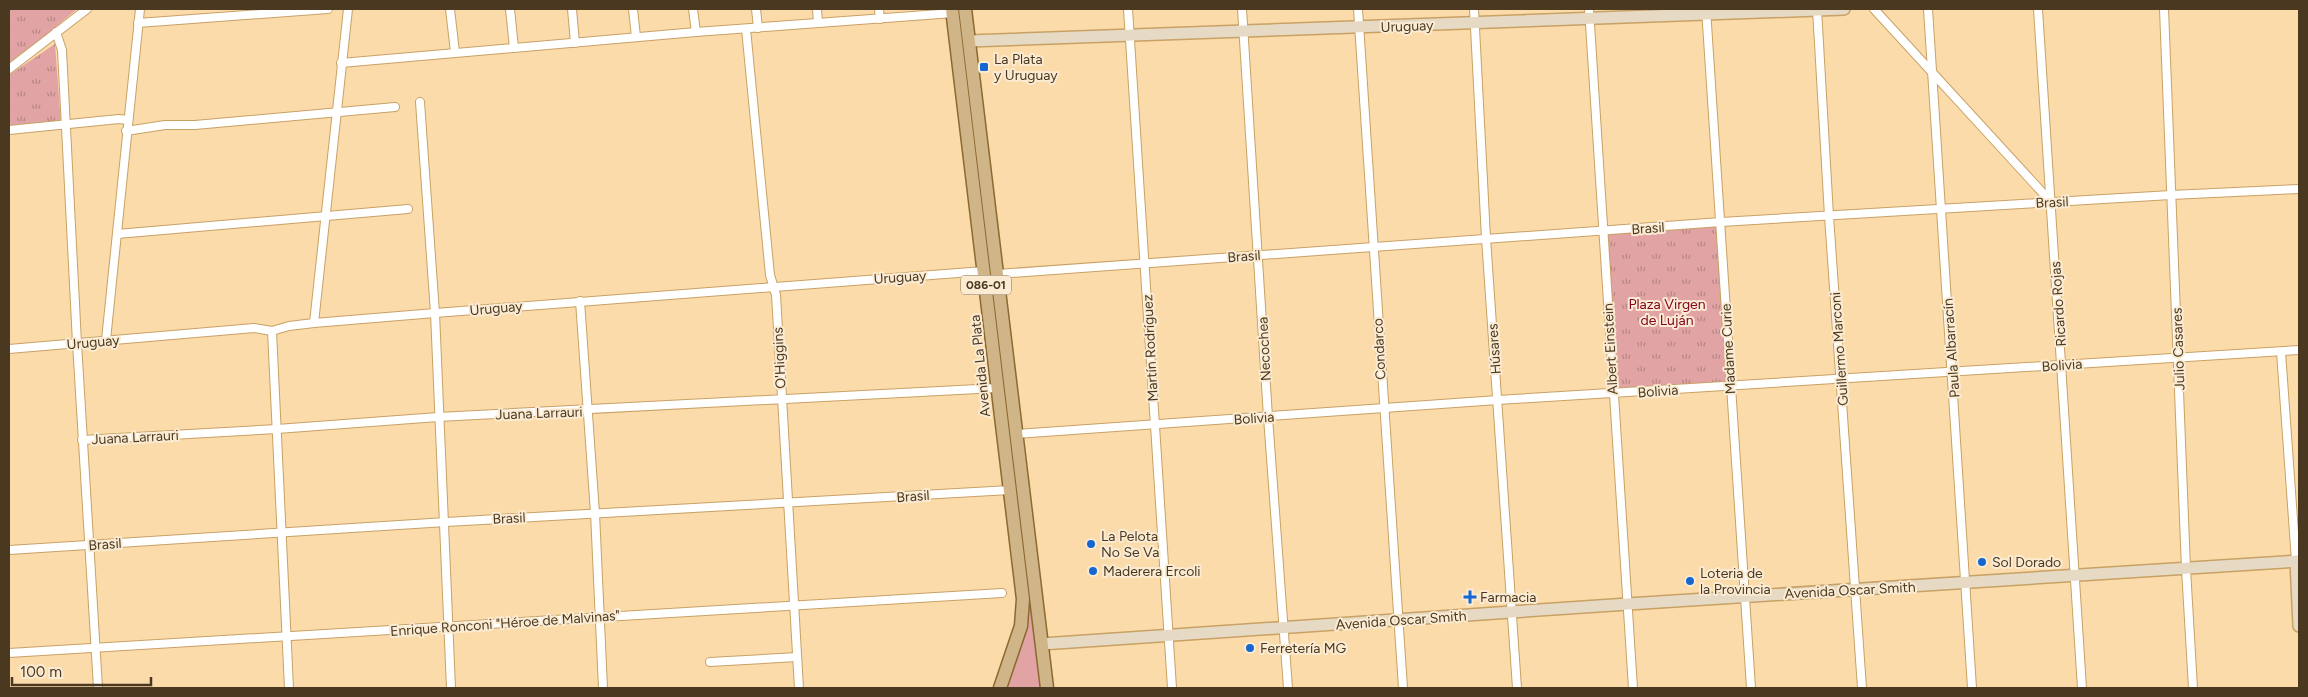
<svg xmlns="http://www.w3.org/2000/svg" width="2308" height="697" viewBox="0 0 2308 697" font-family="Figtree,sans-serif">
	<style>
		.grass { fill: #e1a3a4 }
		.park { fill: url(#park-tufts) }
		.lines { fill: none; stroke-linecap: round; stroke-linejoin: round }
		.street-casing { stroke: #c8a165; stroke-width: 10 }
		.secondary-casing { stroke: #c8a165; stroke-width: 14 }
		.primary-casing { stroke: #8c6930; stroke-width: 15 }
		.street { stroke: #fff; stroke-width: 8 }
		.secondary { stroke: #e7dac4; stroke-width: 11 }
		.primary { stroke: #cfb588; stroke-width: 12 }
		.poi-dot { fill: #1667d1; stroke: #fbebd3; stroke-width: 2 }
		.labels { text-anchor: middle; stroke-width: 4; stroke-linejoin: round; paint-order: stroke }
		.shield { fill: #fbebd3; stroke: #7f6e56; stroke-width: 1 }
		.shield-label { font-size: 12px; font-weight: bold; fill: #4a3920 }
		.street-label { font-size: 14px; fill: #4a3920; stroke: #fbebd3 }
		.poi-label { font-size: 14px; fill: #4a3920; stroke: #fbebd3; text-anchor: start }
		.park-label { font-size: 14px; fill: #830624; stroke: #fbebd3 }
	</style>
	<defs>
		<pattern id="park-tufts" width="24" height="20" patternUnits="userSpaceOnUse" patternTransform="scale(1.25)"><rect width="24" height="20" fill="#e1a3a4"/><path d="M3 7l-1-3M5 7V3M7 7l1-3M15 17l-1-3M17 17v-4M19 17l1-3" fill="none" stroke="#b88685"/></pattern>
	</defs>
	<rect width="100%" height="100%" fill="#fcdbaa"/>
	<!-- grass -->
	<polygon class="grass" points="957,9 960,9 1041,688 1006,688 1026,629 1028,605"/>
	<!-- park -->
	<g class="park">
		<polygon points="9,9 77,9 9,66"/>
		<polygon points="55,44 61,124 9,127 9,75"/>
		<polygon points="1721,222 1730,386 1613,394 1604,231"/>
	</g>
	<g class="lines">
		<!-- street casing -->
		<g class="street-casing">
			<g id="street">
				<polyline points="450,9 455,52"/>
				<polyline points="510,9 514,48"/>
				<polyline points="572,9 575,43"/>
				<polyline points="633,9 636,37"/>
				<polyline points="693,9 696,32"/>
				<polyline points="756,9 758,28"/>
				<polyline points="817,9 818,23"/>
				<polyline points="879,9 880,19"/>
				<polyline points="1128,9 1172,688"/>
				<polyline points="1242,9 1268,417 1288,688"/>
				<polyline points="1358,9 1403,688"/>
				<polyline points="1474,9 1486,238 1517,688"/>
				<polyline points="1589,9 1633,688"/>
				<polyline points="1706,9 1751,688"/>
				<polyline points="1817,9 1829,216 1862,688"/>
				<polyline points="1874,9 2051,202"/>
				<polyline points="1928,9 1972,688"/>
				<polyline points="2038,9 2082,688"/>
				<polyline points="2164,9 2186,569 2193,688"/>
				<polyline points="138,23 328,9"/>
				<polyline points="746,29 770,275 776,295 799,688"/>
				<polyline points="56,32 62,50 77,343 98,688"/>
				<polyline points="341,63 696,32 953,13"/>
				<polyline points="9,69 87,9"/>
				<polyline points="420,102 435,313 451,688"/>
				<polyline points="9,130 119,119 128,120"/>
				<polyline points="126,131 165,125 195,125 395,107"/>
				<polyline points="117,234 408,209"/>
				<polyline points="997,274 1721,222 2171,195 2299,189"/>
				<polyline points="580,301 595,513 603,688"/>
				<polyline points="314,323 348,9"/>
				<polyline points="272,331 289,688"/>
				<polyline points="106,340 140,9"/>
				<polyline points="9,349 254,328 272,331 289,326 314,323 435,313 984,271"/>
				<polyline points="2281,352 2296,561"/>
				<polyline points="1016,434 1498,400 2299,350"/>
				<polyline points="82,440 277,429 438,417 997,388"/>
				<polyline points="9,550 446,522 1010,490"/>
				<polyline points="9,653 1002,593"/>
				<polyline points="710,662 797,657"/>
			</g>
		</g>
		<!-- secondary casing -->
		<g class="secondary-casing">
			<g id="secondary">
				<polyline points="969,41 1844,9"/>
				<polyline points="2296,561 2299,626"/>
				<polyline points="1042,644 1628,604 2299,561"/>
			</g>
		</g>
		<!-- primary casing -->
		<g class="primary-casing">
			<g id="primary">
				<polyline points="952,9 1023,599 1021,626 1000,688"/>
				<polyline points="965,9 1047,688"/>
			</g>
		</g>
		<!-- street -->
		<use href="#street" class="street"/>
		<!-- secondary -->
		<use href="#secondary" class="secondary"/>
		<!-- primary -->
		<use href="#primary" class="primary"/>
	</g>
	<!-- markers -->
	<g class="poi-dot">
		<rect x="979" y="62" width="10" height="10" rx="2.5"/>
		<circle cx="1091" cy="544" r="5"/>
		<circle cx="1982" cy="562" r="5"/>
		<circle cx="1093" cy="571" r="5"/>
		<circle cx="1690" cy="581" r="5"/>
		<path d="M1467.5 589.5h5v5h5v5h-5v5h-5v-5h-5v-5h5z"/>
		<circle cx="1250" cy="648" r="5"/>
	</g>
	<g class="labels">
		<!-- shield labels -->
		<rect class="shield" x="961" y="275.5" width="50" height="19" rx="4"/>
		<g class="shield-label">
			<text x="986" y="289">086-01</text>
		</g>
		<!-- street labels -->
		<g class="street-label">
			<text transform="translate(1407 26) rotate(-2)" y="5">Uruguay</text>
			<text transform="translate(2052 202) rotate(-3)" y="5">Brasil</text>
			<text transform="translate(1648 228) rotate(-4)" y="5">Brasil</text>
			<text transform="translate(1244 256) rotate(-4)" y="5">Brasil</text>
			<text transform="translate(900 277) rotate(-4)" y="5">Uruguay</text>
			<text transform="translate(2058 304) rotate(-94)" y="5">Ricardo Rojas</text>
			<text transform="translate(496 308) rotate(-5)" y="5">Uruguay</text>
			<text transform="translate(93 342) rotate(-5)" y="5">Uruguay</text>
			<text transform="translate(1150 348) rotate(-93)" y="5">Martín Rodríguez</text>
			<text transform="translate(1951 348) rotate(-94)" y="5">Paula Albarracín</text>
			<text transform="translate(1264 349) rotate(-93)" y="5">Necochea</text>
			<text transform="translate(1379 349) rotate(-93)" y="5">Condarco</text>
			<text transform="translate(1494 349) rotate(-94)" y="5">Húsares</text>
			<text transform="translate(1610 349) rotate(-93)" y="5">Albert Einstein</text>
			<text transform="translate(1728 349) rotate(-93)" y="5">Madame Curie</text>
			<text transform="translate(1839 349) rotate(-94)" y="5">Guillermo Marconi</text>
			<text transform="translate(2178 349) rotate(-92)" y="5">Julio Casares</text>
			<text transform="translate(779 358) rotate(-93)" y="5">O'Higgins</text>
			<text transform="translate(2062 365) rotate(-4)" y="5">Bolivia</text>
			<text transform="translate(980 366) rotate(-96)" y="5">Avenida La Plata</text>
			<text transform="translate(1658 391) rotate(-4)" y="5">Bolivia</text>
			<text transform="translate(539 413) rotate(-2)" y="5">Juana Larrauri</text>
			<text transform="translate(1254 418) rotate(-4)" y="5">Bolivia</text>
			<text transform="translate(135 437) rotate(-3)" y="5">Juana Larrauri</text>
			<text transform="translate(913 496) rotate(-4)" y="5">Brasil</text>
			<text transform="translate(509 518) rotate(-3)" y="5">Brasil</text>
			<text transform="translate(105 544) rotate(-4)" y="5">Brasil</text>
			<text transform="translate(1850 590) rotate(-3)" y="5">Avenida Oscar Smith</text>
			<text transform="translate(1401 620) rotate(-4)" y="5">Avenida Oscar Smith</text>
			<text transform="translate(505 623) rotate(-4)" y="5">Enrique Ronconi "Héroe de Malvinas"</text>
		</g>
		<!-- poi labels -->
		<g class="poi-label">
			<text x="994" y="64">La Plata<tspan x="994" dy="16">y Uruguay</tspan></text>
			<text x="1101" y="541">La Pelota<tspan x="1101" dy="16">No Se Va</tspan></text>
			<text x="1992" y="567">Sol Dorado</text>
			<text x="1103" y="576">Maderera Ercoli</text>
			<text x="1700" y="578">Loteria de<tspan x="1700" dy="16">la Provincia</tspan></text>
			<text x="1480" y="602">Farmacia</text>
			<text x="1260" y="653">Ferretería MG</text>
		</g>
		<!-- park labels -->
		<g class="park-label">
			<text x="1667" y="309">Plaza Virgen<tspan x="1667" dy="16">de Luján</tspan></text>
		</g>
	</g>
	<!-- border -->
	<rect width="2308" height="697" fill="none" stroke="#4a3920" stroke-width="20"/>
	<!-- scale -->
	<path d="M12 677v8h139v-8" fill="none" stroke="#4a3920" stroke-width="2.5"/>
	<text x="20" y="677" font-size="15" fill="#4a3920" stroke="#fbebd3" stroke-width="4" paint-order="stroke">100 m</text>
</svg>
